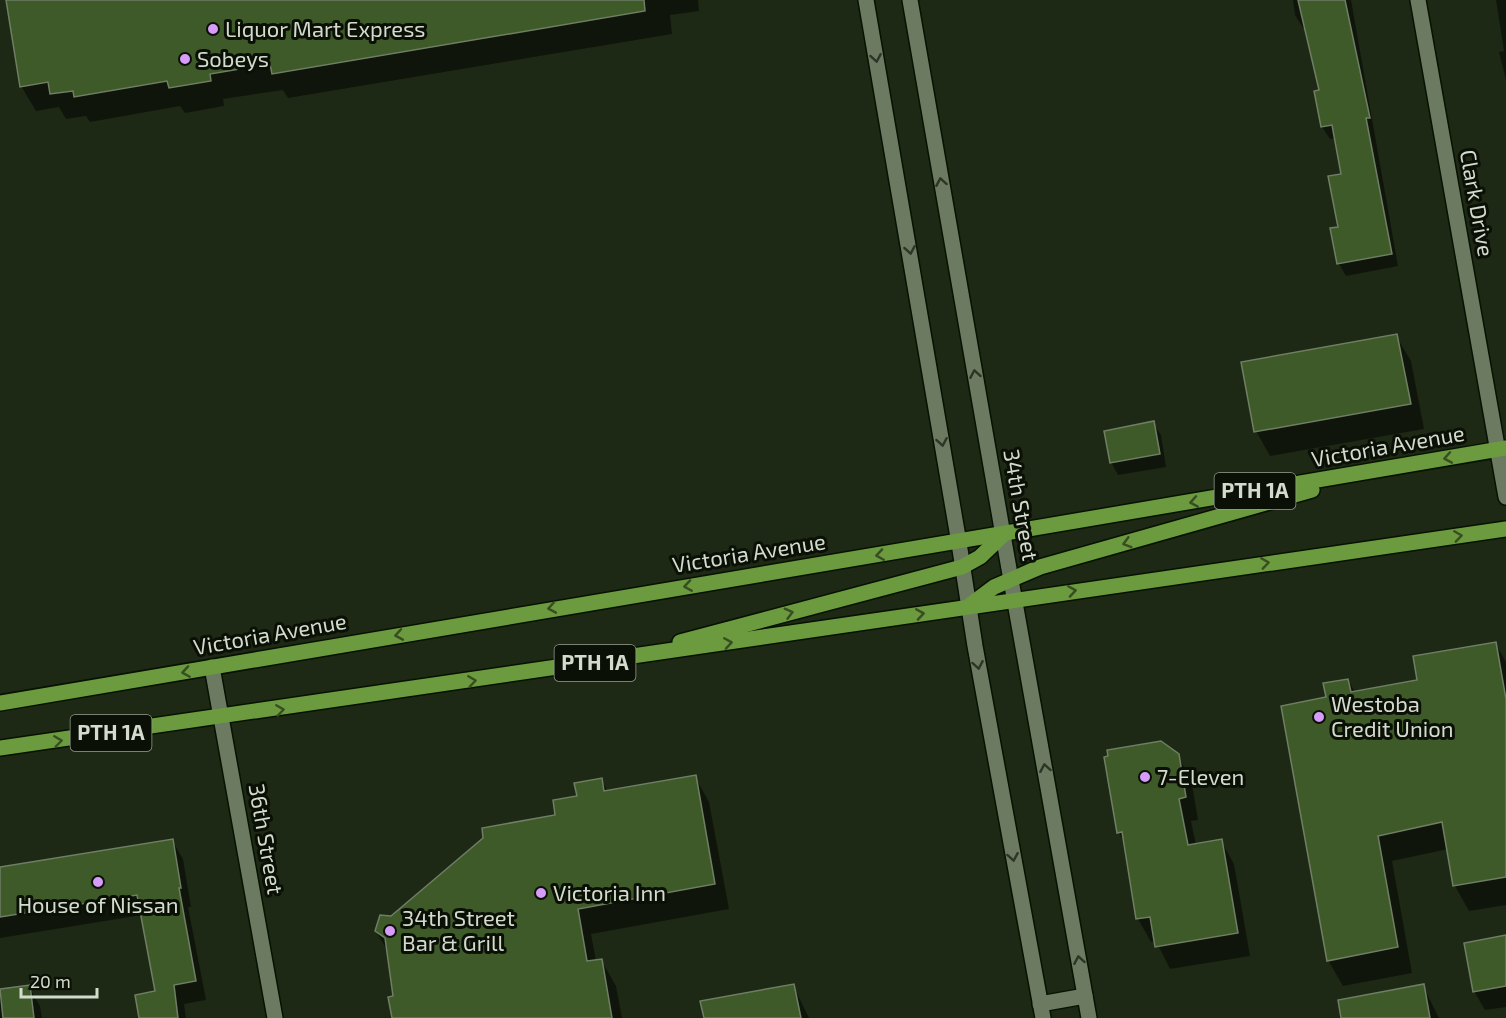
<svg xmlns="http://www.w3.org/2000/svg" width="1506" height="1018" viewBox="0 0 1506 1018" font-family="'Exo 2',sans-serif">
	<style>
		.shadow { fill: #0007 }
		.building { fill: #3f5a29; stroke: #6f7e65; stroke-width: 1.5 }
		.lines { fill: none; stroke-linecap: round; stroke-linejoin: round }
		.minor-casing { stroke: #071201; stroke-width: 18 }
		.tertiary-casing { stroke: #071201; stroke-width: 18 }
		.secondary-casing { stroke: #071201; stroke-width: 18 }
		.primary-casing { stroke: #071201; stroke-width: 18 }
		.minor { stroke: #6c7a62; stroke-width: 15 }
		.tertiary { stroke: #6c7a62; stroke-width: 15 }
		.secondary { stroke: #6c7a62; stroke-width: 15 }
		.primary { stroke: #6c9a3f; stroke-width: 15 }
		.oneway { stroke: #2d3527 }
		.oneway2 { stroke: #374e20 }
		.poi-dot { fill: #d79bf9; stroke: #0b1007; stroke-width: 2 }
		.labels { text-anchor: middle; stroke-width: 6; stroke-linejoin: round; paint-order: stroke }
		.shield { fill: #0b1007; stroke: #979e92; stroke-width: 1.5 }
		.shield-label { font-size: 21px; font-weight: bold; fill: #d3dbcd }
		.poi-label { font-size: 22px; fill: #d3dbcd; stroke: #0b1007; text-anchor: start }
		.street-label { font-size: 22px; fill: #d3dbcd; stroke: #0b1007 }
	</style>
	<rect width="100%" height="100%" fill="#1d2914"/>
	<!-- shadow -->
	<g class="shadow">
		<polygon points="7,0 698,0 699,11 670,15 672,34 288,98 283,90 223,99 224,106 185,113 180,106 90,122 86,116 66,119 59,107 36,111 21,86"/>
		<polygon points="1293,0 1351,0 1398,266 1346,276 1339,264 1343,175 1336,138 1330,139 1322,127 1321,91 1306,27 1303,28 1295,15"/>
		<polygon points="1496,0 1506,0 1506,80 1499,52 1504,51"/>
		<polygon points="1396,336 1411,361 1424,429 1270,456 1256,431"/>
		<polygon points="1153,423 1161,435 1166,467 1118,475 1111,462"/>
		<polygon points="1495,643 1506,662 1506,905 1469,911 1455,886 1448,849 1392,861 1412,973 1343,986 1328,960 1327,698 1348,680 1355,692 1419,681"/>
		<polygon points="1177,755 1191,779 1198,820 1191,821 1196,845 1221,841 1234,864 1250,956 1170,969 1156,941 1151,942 1138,919 1126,845 1119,833 1106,759"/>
		<polygon points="695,777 709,802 729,909 591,934 596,961 601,960 616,986 622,1018 393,1018 394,998 388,952 376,931 391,917 556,817 601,779 608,792"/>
		<polygon points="172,840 183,859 191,907 188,907 206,1000 184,1004 186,1018 141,1018 157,992 142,915 0,938 0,869"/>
		<polygon points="1506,937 1506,1007 1485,1010 1474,991"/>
		<polygon points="793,985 809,1018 705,1018"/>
		<polygon points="1423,986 1439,1018 1342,1018"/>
		<polygon points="29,987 40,1006 42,1018 0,1018 0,991"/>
	</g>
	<!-- building -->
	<g class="building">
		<polygon points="6,0 644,0 645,11 272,74 270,64 210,74 211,81 169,88 167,81 74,97 73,91 50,94 48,82 20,87"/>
		<polygon points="1298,0 1345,0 1370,118 1366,118 1392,254 1337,264 1330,228 1338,227 1328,176 1341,174 1332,125 1321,127 1314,91 1319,90"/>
		<polygon points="1397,334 1411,404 1254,432 1241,362"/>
		<polygon points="1154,421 1160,454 1110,463 1104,431"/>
		<polygon points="1496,642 1506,699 1506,877 1453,886 1442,822 1378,836 1398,947 1327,961 1281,706 1326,697 1323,683 1348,679 1351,692 1417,680 1413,656"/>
		<polygon points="1161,741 1179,754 1186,797 1179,799 1188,845 1222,839 1238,933 1155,947 1150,917 1136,919 1122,832 1117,833 1104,757 1108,756 1107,750"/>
		<polygon points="696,775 715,884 578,909 587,961 602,959 612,1018 392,1018 388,997 393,996 385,938 375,931 380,915 391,916 483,838 482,828 555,815 553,800 577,796 574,783 602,778 604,791"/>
		<polygon points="173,839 181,888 179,888 196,981 174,985 178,1018 139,1018 135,995 155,991 137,895 0,917 0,867"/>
		<polygon points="1506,935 1506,986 1473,992 1464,943"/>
		<polygon points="794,984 801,1018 704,1018 700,1001"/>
		<polygon points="1424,984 1430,1018 1341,1018 1338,1000"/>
		<polygon points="30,985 34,1018 3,1018 0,989"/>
	</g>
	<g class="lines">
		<!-- minor casing -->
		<g class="minor-casing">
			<g id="minor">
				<polyline points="1418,0 1506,497"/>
				<polyline points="212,667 275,1018"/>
			</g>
		</g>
		<!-- tertiary casing -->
		<g class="tertiary-casing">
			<g id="tertiary">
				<polyline points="866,0 959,543"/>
				<polyline points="910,0 1003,535"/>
			</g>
		</g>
		<!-- secondary casing -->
		<g class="secondary-casing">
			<g id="secondary">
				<polyline points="1003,535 1089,1018"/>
				<polyline points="959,543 975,646 1043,1018"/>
				<polyline points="1040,1004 1085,996"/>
			</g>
		</g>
		<!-- primary casing -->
		<g class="primary-casing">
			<g id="primary">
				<polyline points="970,605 994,587 1040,567 1312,490"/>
				<polyline points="680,642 962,567 980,557 1003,535"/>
				<path d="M0,703C502,617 1004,535 1506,448"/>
				<polyline points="0,748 1506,529"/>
			</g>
		</g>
		<!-- minor -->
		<use href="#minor" class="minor"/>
		<!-- tertiary -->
		<use href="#tertiary" class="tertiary"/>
		<!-- secondary -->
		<use href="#secondary" class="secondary"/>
		<!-- primary -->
		<use href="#primary" class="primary"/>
	</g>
	<!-- one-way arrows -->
	<defs><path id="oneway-chevron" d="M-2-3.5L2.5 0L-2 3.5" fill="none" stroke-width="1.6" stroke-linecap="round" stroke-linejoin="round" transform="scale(1.5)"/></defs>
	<g class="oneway">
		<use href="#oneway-chevron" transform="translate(876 58) rotate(80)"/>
		<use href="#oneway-chevron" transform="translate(941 182) rotate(-100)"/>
		<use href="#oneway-chevron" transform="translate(910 250) rotate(80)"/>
		<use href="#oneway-chevron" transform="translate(975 374) rotate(-100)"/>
		<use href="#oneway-chevron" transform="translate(942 442) rotate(80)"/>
		<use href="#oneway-chevron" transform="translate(978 665) rotate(80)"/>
		<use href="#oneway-chevron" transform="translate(1045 768) rotate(-100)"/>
		<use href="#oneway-chevron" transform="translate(1013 857) rotate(80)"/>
		<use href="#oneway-chevron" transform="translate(1079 960) rotate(-100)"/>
	</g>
	<g class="oneway2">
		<use href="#oneway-chevron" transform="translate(1448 458) rotate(170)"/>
		<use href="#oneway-chevron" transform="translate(1194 502) rotate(170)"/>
		<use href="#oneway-chevron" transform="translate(1458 536) rotate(-8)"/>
		<use href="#oneway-chevron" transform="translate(1127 543) rotate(164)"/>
		<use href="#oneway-chevron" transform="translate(880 555) rotate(171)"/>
		<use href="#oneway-chevron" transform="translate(1265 563) rotate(-8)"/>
		<use href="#oneway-chevron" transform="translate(688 586) rotate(171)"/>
		<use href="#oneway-chevron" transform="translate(1072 591) rotate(-9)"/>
		<use href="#oneway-chevron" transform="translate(552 608) rotate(170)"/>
		<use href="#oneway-chevron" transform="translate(789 613) rotate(-15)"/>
		<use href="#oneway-chevron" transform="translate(920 614) rotate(-9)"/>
		<use href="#oneway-chevron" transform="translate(399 635) rotate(170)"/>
		<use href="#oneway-chevron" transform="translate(728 643) rotate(-9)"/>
		<use href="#oneway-chevron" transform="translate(186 672) rotate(171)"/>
		<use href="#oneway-chevron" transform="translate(472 681) rotate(-8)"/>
		<use href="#oneway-chevron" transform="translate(280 710) rotate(-8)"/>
		<use href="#oneway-chevron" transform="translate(58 741) rotate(-8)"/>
	</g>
	<!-- markers -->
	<g class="poi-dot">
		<circle cx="213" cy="29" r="6"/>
		<circle cx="185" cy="59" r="6"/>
		<circle cx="1319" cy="717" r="6"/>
		<circle cx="1145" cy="777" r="6"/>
		<circle cx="98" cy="882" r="6"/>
		<circle cx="541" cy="893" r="6"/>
		<circle cx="390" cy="931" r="6"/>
	</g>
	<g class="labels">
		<!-- shield labels -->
		<g class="shield">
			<rect x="1214.5" y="473" width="81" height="36" rx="4.5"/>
			<rect x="554.5" y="645" width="81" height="36" rx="4.5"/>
			<rect x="70.5" y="715" width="81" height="36" rx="4.5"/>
		</g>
		<g class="shield-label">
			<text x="1255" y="498">PTH 1A</text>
			<text x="595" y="670">PTH 1A</text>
			<text x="111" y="740">PTH 1A</text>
		</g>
		<!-- poi labels -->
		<g class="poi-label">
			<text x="225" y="37">Liquor Mart Express</text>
			<text x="197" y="67">Sobeys</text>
			<text x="1331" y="712">Westoba<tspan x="1331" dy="25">Credit Union</tspan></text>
			<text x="1157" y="785">7-Eleven</text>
			<text x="553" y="901">Victoria Inn</text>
			<text x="98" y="913" text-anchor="middle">House of Nissan</text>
			<text x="402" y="926">34th Street<tspan x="402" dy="25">Bar &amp; Grill</tspan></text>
		</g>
		<!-- street labels -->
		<g class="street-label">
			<text transform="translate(1477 203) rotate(80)" y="8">Clark Drive</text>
			<text transform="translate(1388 446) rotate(-10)" y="8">Victoria Avenue</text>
			<text transform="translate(1021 505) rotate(80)" y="8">34th Street</text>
			<text transform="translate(749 553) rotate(-9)" y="8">Victoria Avenue</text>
			<text transform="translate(270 634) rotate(-10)" y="8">Victoria Avenue</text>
			<text transform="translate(266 839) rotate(80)" y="8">36th Street</text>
		</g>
	</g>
	<!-- scale -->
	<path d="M21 988v9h76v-9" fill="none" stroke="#d3dbcd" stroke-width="3"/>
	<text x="30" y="988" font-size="18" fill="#d3dbcd" stroke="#0b1007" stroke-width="4.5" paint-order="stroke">20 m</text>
</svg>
